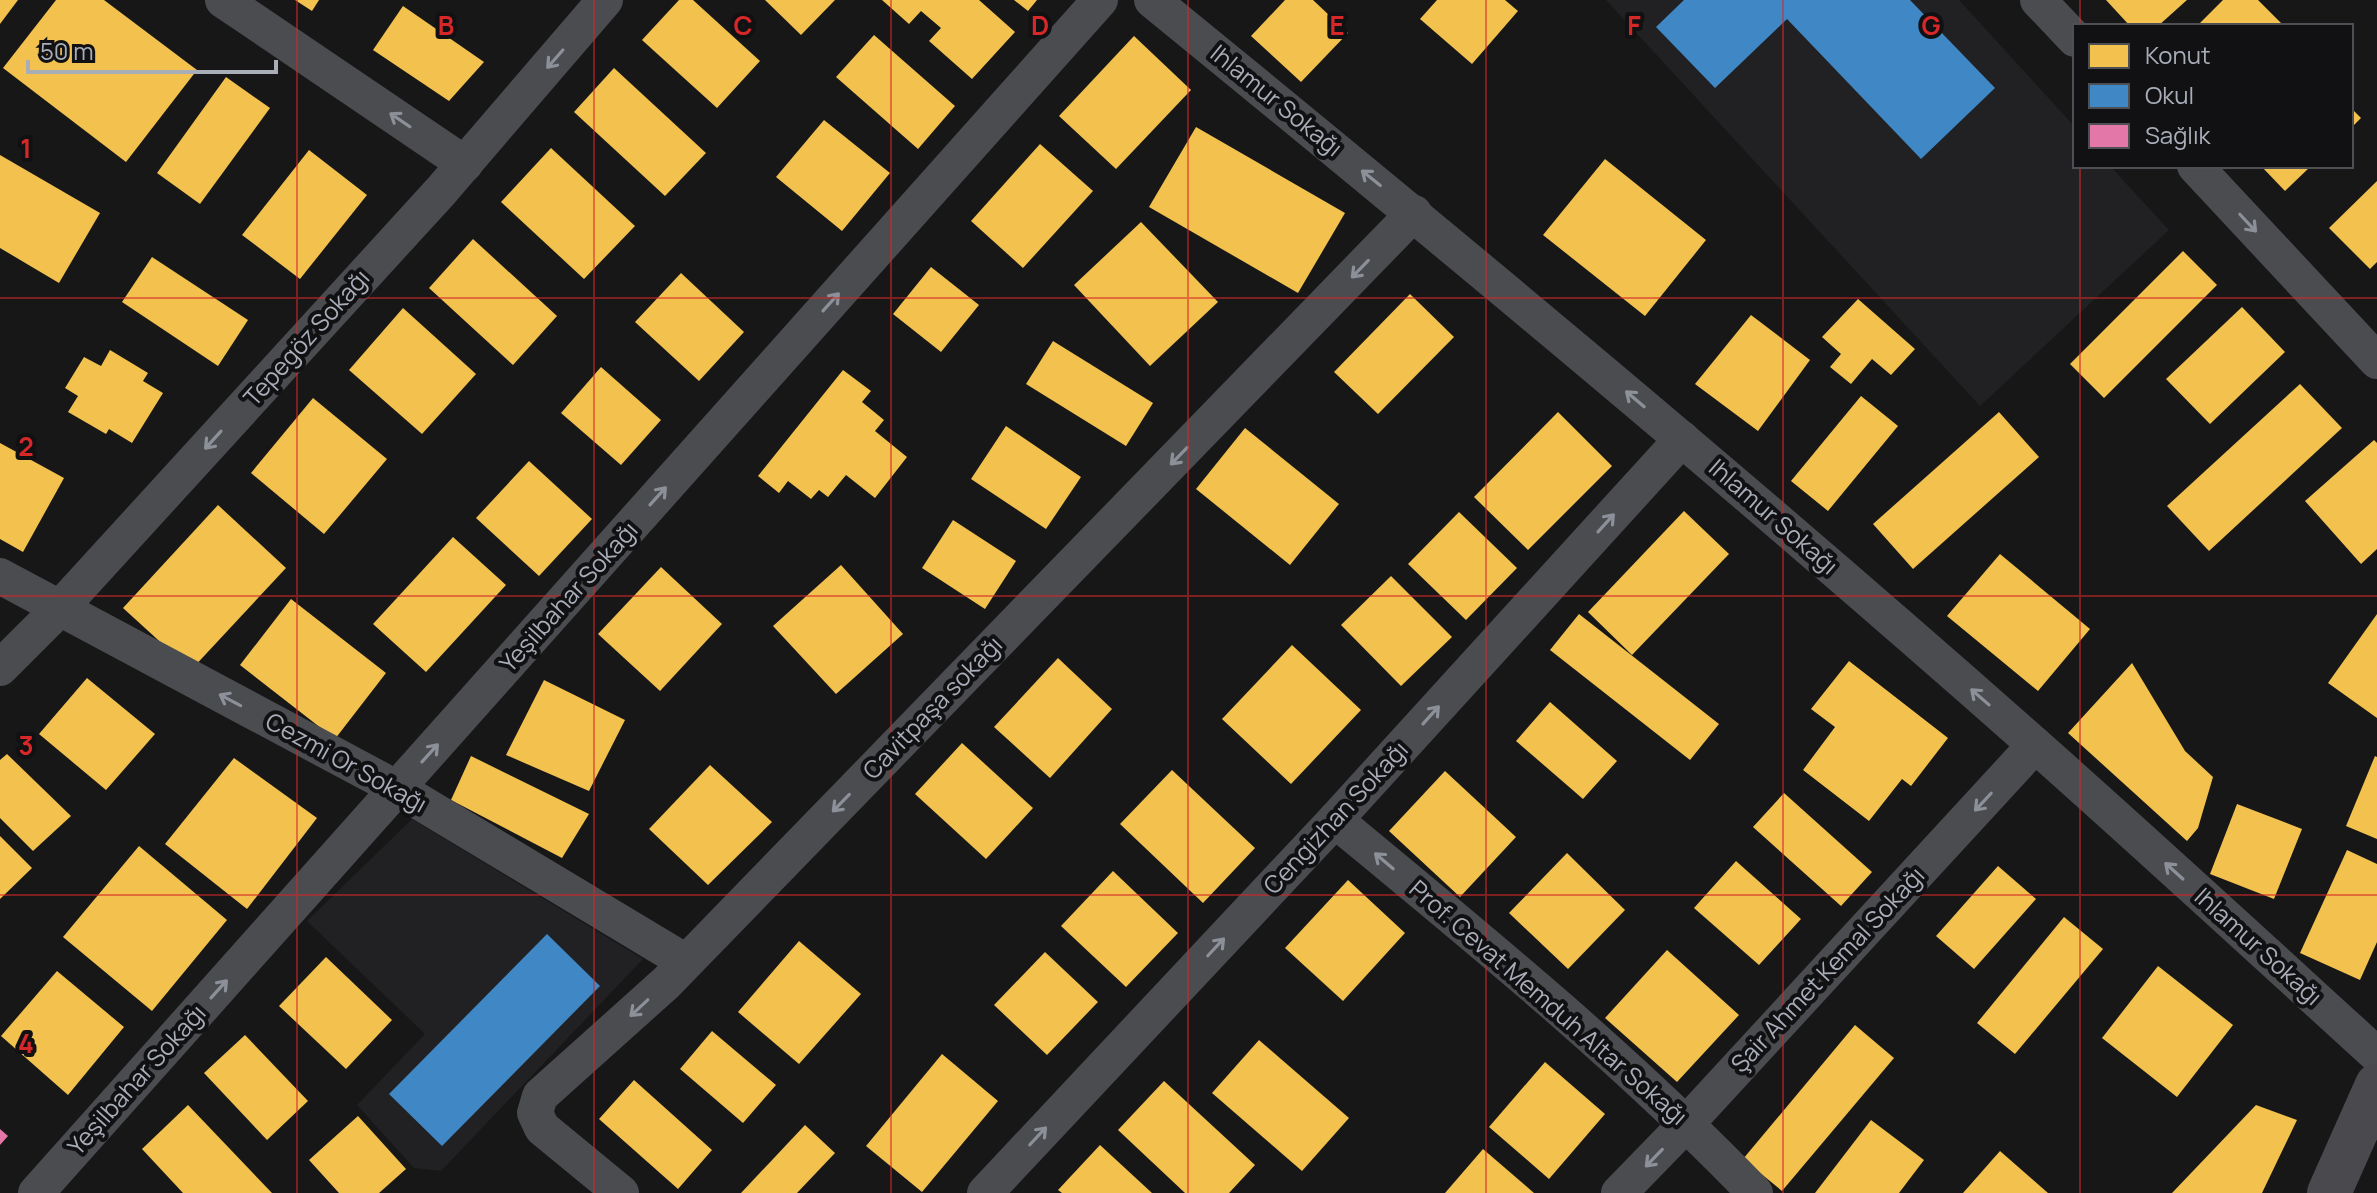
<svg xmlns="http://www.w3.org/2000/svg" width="2377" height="1193" viewBox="0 0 2377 1193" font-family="Manrope,sans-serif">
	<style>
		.built { fill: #212123 }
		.homes { fill: #f2c14e }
		.schools { fill: #3f88c5 }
		.health { fill: #e377a8 }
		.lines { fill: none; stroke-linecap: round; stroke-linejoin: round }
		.minor { stroke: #4b4c50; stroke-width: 36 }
		.secondary { stroke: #4a4a4e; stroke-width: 44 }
		.oneway { stroke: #8c9099 }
		.grid { fill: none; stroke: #d62828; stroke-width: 2; stroke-opacity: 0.55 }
		.labels { text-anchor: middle; stroke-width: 8; stroke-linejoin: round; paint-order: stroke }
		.street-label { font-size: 24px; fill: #a8adb8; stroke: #111113 }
		.grid-label { font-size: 26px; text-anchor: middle; font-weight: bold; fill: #d62828; stroke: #111113; stroke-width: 8; stroke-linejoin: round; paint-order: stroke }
	</style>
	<rect width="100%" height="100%" fill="#171717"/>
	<!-- built -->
	<g class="built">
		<polygon points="1606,0 1959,0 2075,127 2075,166 2110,166 2169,230 1980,406"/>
		<polygon points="412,819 643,959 441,1171 414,1168 357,1105 425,1034 307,921"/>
	</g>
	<!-- homes -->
	<g class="homes">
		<polygon points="0,0 18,0 0,24"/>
		<polygon points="56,0 104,0 197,70 126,162 3,68"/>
		<polygon points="295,0 319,0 312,11"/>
		<polygon points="679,0 693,0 760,61 717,108 642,40"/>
		<polygon points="765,0 835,0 801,35"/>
		<polygon points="882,0 979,0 1015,32 972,79 929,41 941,28 921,11 909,24"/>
		<polygon points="1014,0 1037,0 1028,11"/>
		<polygon points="1285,0 1313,0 1348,33 1301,82 1251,36"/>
		<polygon points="1437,0 1505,0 1518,11 1472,64 1420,19"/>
		<polygon points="2106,0 2187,0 2158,26 2130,26"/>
		<polygon points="2223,0 2258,0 2284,26 2197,26"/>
		<polygon points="403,6 484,62 449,101 373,50"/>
		<polygon points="874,35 955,106 918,149 836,77"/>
		<polygon points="1134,36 1191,90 1116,169 1059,116"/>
		<polygon points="614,68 706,153 665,196 574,112"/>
		<polygon points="226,77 270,108 200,204 157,173"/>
		<polygon points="2351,108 2361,118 2351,128"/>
		<polygon points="824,120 890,173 842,231 776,177"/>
		<polygon points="1196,127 1345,213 1298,293 1149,207"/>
		<polygon points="1040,144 1093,191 1023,268 971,221"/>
		<polygon points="551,148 635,226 584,279 501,202"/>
		<polygon points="309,150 367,195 300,279 242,235"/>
		<polygon points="0,155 100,213 59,283 0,248"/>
		<polygon points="1605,159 1706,240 1645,316 1543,235"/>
		<polygon points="2261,166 2311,166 2285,191"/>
		<polygon points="2377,181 2377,262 2370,269 2329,228"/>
		<polygon points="1141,222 1218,302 1150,366 1074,285"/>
		<polygon points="473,239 557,316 513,365 429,288"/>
		<polygon points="2183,251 2217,285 2104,398 2070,364"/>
		<polygon points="152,257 248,320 218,366 122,302"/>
		<polygon points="931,267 979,305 941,352 893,314"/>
		<polygon points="681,273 744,332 699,381 635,322"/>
		<polygon points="1410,294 1454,337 1378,414 1334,372"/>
		<polygon points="1858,299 1915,349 1891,375 1872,359 1851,384 1830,367 1841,354 1822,337"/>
		<polygon points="2242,307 2285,352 2210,424 2166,379"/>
		<polygon points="403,308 476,374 422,434 349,370"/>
		<polygon points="1751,315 1810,360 1758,431 1695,384"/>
		<polygon points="1053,341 1153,403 1126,446 1026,384"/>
		<polygon points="110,350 148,373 143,381 163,393 132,443 109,429 106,434 68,412 78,396 65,388 84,357 101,366"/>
		<polygon points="601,367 661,420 621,465 561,413"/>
		<polygon points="843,370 871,391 862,402 884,420 875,431 907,457 875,498 846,475 828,497 819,490 811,499 788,481 779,493 758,476"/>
		<polygon points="2300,384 2342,428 2209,551 2167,506"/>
		<polygon points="1861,396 1898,426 1828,511 1791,481"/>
		<polygon points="313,398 387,459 324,534 251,473"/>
		<polygon points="1558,412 1612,466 1528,550 1474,497"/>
		<polygon points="1999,412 2039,457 1913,569 1873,524"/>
		<polygon points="1006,426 1081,477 1046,529 971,479"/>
		<polygon points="1245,428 1339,504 1290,565 1196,489"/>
		<polygon points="2374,440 2377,443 2377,549 2361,564 2305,501"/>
		<polygon points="0,443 64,478 23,552 0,539"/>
		<polygon points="529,461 592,519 539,576 476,518"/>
		<polygon points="218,505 286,568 191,670 123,608"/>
		<polygon points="1684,511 1729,554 1632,655 1588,612"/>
		<polygon points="1459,512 1517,568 1466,620 1408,564"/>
		<polygon points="953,520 1016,561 985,609 922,568"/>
		<polygon points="453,537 506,585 426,672 373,624"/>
		<polygon points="2000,554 2090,629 2038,691 1947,616"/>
		<polygon points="841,565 903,634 836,694 773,626"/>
		<polygon points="661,567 722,624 660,691 598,634"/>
		<polygon points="1391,576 1452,637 1401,686 1341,625"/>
		<polygon points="291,599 386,673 335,739 240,665"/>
		<polygon points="1579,614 1719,724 1690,760 1550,650"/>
		<polygon points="2377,614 2377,718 2328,683"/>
		<polygon points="1292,645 1361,710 1291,784 1222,719"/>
		<polygon points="1058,658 1112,709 1050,778 994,727"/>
		<polygon points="1849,661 1948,738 1911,786 1902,779 1869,821 1803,770 1835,727 1811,709"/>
		<polygon points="2132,663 2185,751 2213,777 2198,828 2187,841 2068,733"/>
		<polygon points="87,678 155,734 106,790 39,734"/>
		<polygon points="544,680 625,720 589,791 506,755"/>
		<polygon points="1550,702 1617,761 1583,799 1516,741"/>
		<polygon points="962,743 1033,808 986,859 915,794"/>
		<polygon points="7,754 71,816 33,851 0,818 0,760"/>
		<polygon points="471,756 589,814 562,858 451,800"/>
		<polygon points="2375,756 2377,757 2377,839 2346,826"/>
		<polygon points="234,758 317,818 247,909 165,844"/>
		<polygon points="710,765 772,822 708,885 649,829"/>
		<polygon points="1172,770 1255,848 1203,903 1120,824"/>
		<polygon points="1445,771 1516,837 1460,897 1389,831"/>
		<polygon points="1784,793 1872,872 1841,906 1753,827"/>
		<polygon points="2237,804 2302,829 2274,899 2210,874"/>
		<polygon points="0,836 32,868 0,899"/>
		<polygon points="139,846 227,920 152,1011 63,937"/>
		<polygon points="2347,850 2377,864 2377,942 2360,980 2300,953"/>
		<polygon points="1567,853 1625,910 1568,969 1509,913"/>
		<polygon points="1736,861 1801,919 1759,965 1694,908"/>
		<polygon points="1998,866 2036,899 1974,969 1936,936"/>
		<polygon points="1113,871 1178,933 1126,987 1061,926"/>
		<polygon points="1348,880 1405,933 1343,1001 1285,948"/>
		<polygon points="2064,917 2103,949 2015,1054 1977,1023"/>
		<polygon points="799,941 861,994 799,1064 738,1012"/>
		<polygon points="1667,950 1739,1015 1677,1082 1605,1018"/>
		<polygon points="1045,952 1098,1002 1047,1055 994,1005"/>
		<polygon points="326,957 392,1020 346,1069 279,1006"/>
		<polygon points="2158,966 2233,1025 2177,1097 2102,1038"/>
		<polygon points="57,971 124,1027 68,1095 1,1036"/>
		<polygon points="1855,1025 1894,1058 1782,1191 1743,1159"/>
		<polygon points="712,1031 776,1085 743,1123 680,1069"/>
		<polygon points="245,1035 308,1101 267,1140 204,1073"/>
		<polygon points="1259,1040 1349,1118 1302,1171 1212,1093"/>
		<polygon points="942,1054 998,1101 922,1192 866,1146"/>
		<polygon points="1545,1062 1605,1114 1549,1179 1489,1127"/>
		<polygon points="634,1080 712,1150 678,1189 599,1119"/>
		<polygon points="1164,1081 1255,1165 1229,1193 1185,1193 1118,1130"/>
		<polygon points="188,1105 272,1193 183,1193 142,1149"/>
		<polygon points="2256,1105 2297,1120 2262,1193 2172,1193"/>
		<polygon points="358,1116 406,1169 379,1193 339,1193 309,1160"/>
		<polygon points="1871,1120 1924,1160 1899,1193 1815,1193"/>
		<polygon points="805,1125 835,1153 797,1193 741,1193"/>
		<polygon points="1100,1145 1152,1193 1062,1193 1058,1190"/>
		<polygon points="1483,1149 1534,1193 1445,1193"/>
		<polygon points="2000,1151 2048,1193 1963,1193"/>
	</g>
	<!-- schools -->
	<g class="schools">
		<polygon points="1684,0 1910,0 1995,88 1921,159 1787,19 1715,88 1656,27"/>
		<polygon points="547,934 600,986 442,1146 389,1094"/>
	</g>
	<!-- health -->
	<polygon class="health" points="0,1129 8,1136 0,1145"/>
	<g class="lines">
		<!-- minor -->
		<g class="minor">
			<polyline points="223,0 465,164"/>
			<path d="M1152,0C1450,243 1746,489 2034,744C2149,846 2263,951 2377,1055"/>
			<polyline points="2038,0 2075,39"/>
			<polyline points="2195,166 2377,361"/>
			<polyline points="0,576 398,789 686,962"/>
			<polyline points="0,668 60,608 441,191 605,0"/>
			<path d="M1335,820C1479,939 1625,1058 1755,1193"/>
			<polyline points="36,1193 1100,0"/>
			<polyline points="621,1193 542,1128 535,1113 540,1096 666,983 1414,213"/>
			<polyline points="985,1193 1335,820 1682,439"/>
			<polyline points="1619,1193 1687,1123 2035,745"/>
		</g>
		<!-- secondary -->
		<polyline class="secondary" points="2329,1193 2377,1085"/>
	</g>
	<!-- one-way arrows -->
	<defs><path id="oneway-shaft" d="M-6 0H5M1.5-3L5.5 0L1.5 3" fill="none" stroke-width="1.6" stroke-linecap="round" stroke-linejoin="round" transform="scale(2)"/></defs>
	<g class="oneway">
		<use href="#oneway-shaft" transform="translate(555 59) rotate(131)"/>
		<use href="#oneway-shaft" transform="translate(400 120) rotate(-146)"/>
		<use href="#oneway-shaft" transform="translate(1371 178) rotate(-141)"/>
		<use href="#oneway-shaft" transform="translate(2248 223) rotate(47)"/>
		<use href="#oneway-shaft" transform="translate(1360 269) rotate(134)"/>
		<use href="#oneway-shaft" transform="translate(831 302) rotate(-48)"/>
		<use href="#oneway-shaft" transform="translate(1635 399) rotate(-140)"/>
		<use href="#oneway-shaft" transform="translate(213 440) rotate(132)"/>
		<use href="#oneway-shaft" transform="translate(1179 456) rotate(134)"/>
		<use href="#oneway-shaft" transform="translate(658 496) rotate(-48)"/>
		<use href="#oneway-shaft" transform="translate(1606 523) rotate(-48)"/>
		<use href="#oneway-shaft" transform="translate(1980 697) rotate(-139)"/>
		<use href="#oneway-shaft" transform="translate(230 700) rotate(-152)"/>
		<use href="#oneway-shaft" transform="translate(1431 715) rotate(-48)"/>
		<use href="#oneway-shaft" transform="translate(430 753) rotate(-48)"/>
		<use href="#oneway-shaft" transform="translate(1983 802) rotate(133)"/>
		<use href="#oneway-shaft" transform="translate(841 803) rotate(134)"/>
		<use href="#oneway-shaft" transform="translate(1384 861) rotate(-140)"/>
		<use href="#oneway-shaft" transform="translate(2174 871) rotate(-138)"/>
		<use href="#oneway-shaft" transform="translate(1216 947) rotate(-47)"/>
		<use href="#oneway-shaft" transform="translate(219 989) rotate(-48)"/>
		<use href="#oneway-shaft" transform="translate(639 1008) rotate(137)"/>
		<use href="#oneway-shaft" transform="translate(1038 1136) rotate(-47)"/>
		<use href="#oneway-shaft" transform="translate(1654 1158) rotate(134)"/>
	</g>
	<!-- grid -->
	<path class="grid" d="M297,0V1193M594,0V1193M891,0V1193M1188,0V1193M1486,0V1193M1783,0V1193M2080,0V26M2080,166V1193M0,298H2377M0,596H2377M0,895H2377"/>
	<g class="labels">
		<!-- street labels -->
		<g class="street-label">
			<text transform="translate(1276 101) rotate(39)" y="8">Ihlamur Sokağı</text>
			<text transform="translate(307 338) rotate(-48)" y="8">Tepegöz Sokağı</text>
			<text transform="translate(1773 517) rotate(41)" y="8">Ihlamur Sokağı</text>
			<text transform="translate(569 597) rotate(-48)" y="8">Yeşilbahar Sokağı</text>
			<text transform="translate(933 708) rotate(-46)" y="8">Cavitpaşa sokağı</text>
			<text transform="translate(346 763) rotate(29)" y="8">Cezmi Or Sokağı</text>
			<text transform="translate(1336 818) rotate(-47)" y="8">Cengizhan Sokağı</text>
			<text transform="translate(2258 947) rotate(42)" y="8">Ihlamur Sokağı</text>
			<text transform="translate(1828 970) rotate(-47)" y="8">Şair Ahmet Kemal Sokağı</text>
			<text transform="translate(1548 1003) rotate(41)" y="8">Prof. Cevat Memduh Altar Sokağı</text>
			<text transform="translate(137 1080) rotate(-48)" y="8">Yeşilbahar Sokağı</text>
		</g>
	</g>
	<g class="grid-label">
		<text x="446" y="35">B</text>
		<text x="743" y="35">C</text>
		<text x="1040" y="35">D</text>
		<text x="1337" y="35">E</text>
		<text x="1634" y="35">F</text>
		<text x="1931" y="35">G</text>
		<text x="26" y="158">1</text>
		<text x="26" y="456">2</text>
		<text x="26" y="755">3</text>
		<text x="26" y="1053">4</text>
	</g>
	<!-- legend -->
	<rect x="2073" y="24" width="280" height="144" fill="#111113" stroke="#4d4f55" stroke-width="2"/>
	<rect x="2089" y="44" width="40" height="24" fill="#f2c14e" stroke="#4d4f55" stroke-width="2"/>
	<text x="2145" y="64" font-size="24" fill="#a8adb8">Konut</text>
	<rect x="2089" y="84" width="40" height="24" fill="#3f88c5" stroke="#4d4f55" stroke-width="2"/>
	<text x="2145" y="104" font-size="24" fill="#a8adb8">Okul</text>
	<rect x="2089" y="124" width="40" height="24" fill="#e377a8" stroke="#4d4f55" stroke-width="2"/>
	<text x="2145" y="144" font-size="24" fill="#a8adb8">Sağlık</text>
	<!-- scale -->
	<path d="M28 60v12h248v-12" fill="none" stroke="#a8adb8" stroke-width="4"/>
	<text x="40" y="60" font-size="24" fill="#a8adb8" stroke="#111113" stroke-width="6" paint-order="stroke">50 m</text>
</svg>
